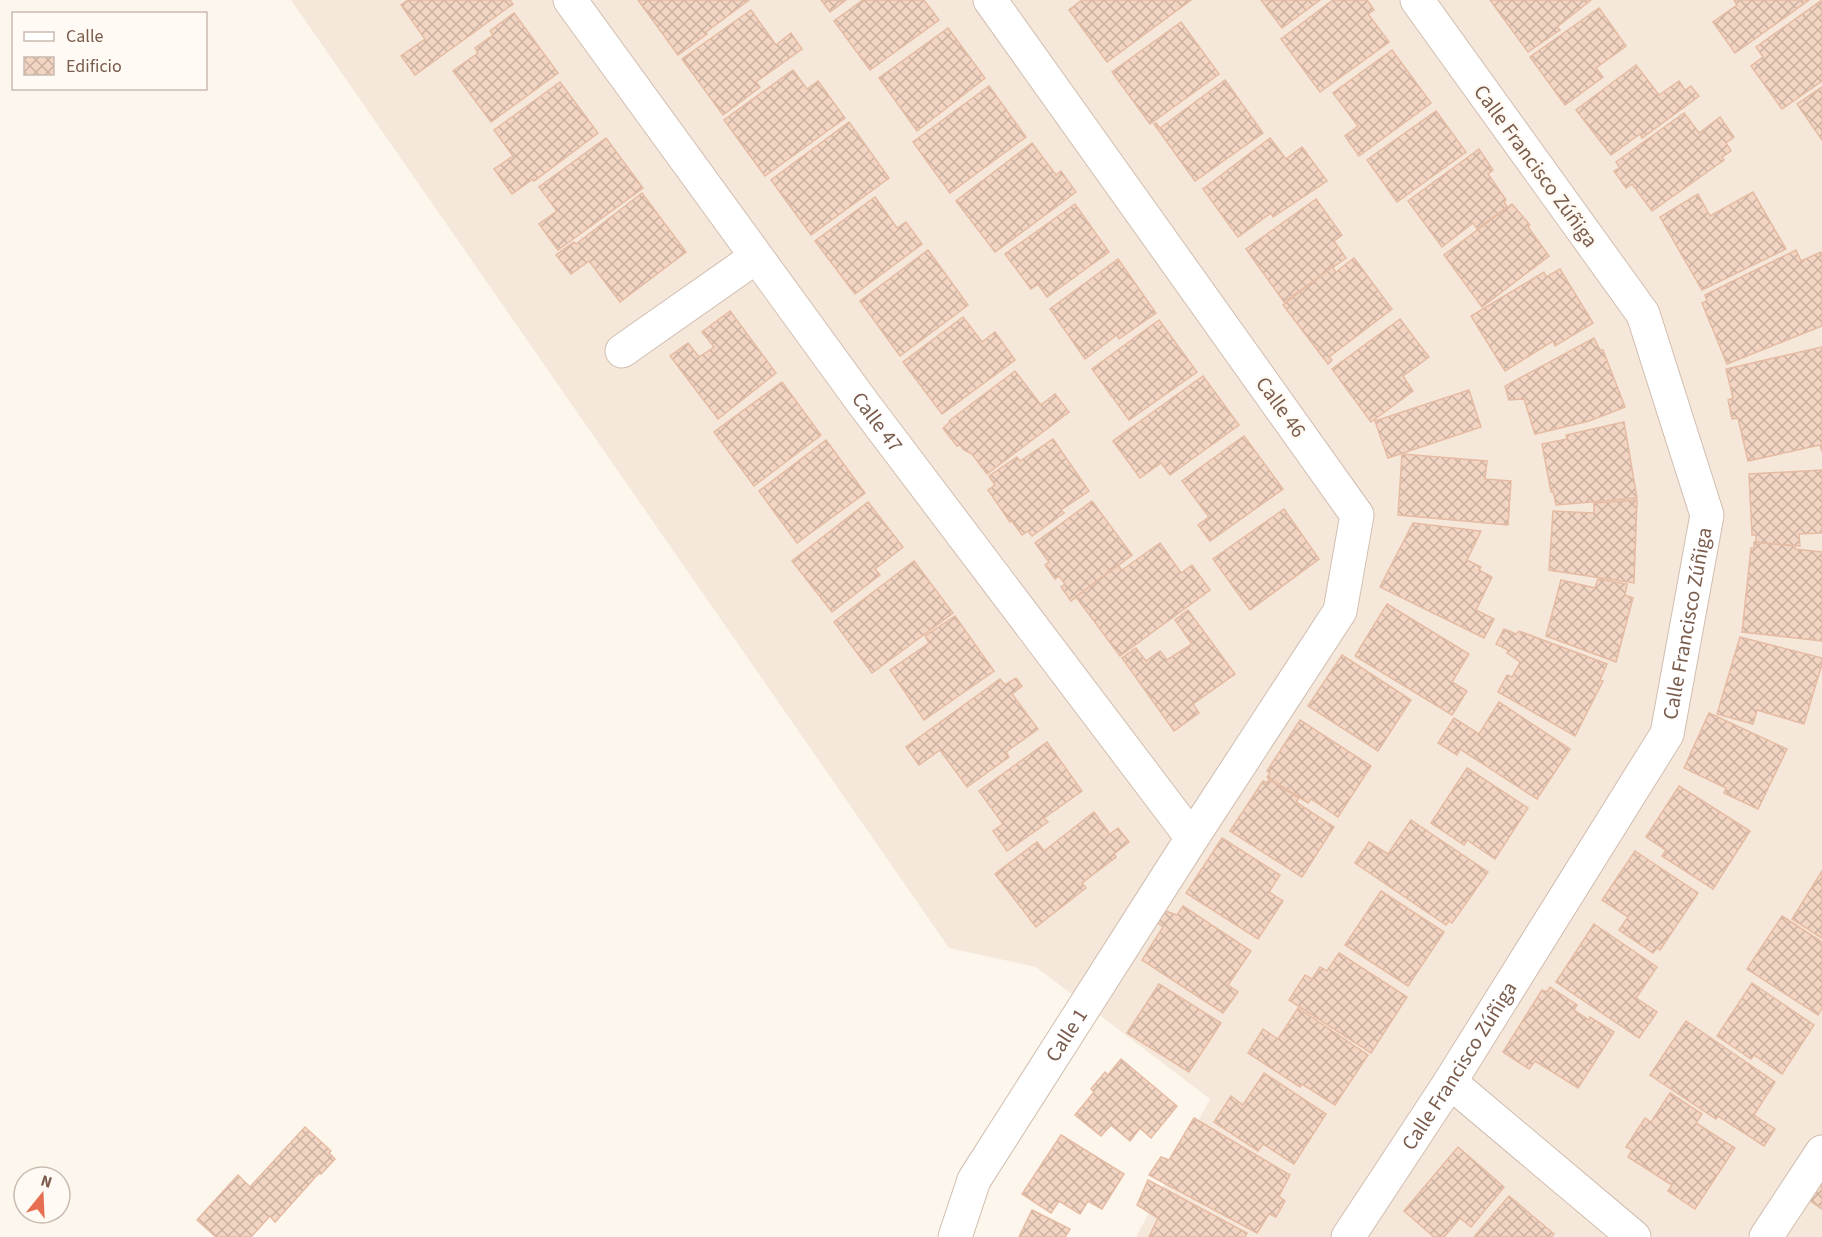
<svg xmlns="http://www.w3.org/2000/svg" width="1822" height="1237" viewBox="0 0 1822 1237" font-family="'Source Sans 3',sans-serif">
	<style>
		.residential { fill: #f5e8da }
		.building { fill: url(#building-cross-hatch); stroke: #e6bba3; stroke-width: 1.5 }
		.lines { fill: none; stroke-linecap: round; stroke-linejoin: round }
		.street-casing { stroke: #d1beb0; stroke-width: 35 }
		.street { stroke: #fff; stroke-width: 33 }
		.labels { text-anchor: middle; stroke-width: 5; stroke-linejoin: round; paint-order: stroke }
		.street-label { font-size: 21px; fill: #7a5c4d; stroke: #fffaf3 }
	</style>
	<defs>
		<pattern id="building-cross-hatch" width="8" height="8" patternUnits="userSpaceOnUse" patternTransform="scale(1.5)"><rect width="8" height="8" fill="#f3d5c3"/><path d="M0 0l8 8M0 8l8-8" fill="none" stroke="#cab0a1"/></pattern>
	</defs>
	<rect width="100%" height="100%" fill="#fdf6ec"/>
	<!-- residential -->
	<polygon class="residential" points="291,0 1822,0 1822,1237 1136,1237 1210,1099 1036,967 949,948"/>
	<!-- building -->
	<g class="building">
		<polygon points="408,0 510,0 513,4 415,75 401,56 425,39 401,5"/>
		<polygon points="638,0 749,0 706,32 707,34 678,55"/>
		<polygon points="821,0 846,0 830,12"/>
		<polygon points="863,0 924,0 939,20 870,70 834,21"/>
		<polygon points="1082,0 1191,0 1107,62 1069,10"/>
		<polygon points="1261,0 1320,0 1282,28"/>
		<polygon points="1333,0 1367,0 1374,10 1368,14 1389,42 1320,92 1281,39"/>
		<polygon points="1490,0 1591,0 1557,27 1560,30 1528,52"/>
		<polygon points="1734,0 1809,0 1735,53 1713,22 1737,5"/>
		<polygon points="1822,0 1822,81 1782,109 1751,66 1763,57 1756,47"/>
		<polygon points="1599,8 1626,46 1596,68 1603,77 1565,105 1530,57"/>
		<polygon points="751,10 776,45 791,33 802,49 756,82 760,87 723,115 682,59"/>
		<polygon points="514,13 558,73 491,122 453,71 478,53 475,48 493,35 490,31"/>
		<polygon points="1181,22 1219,74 1150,124 1112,72"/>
		<polygon points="948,28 985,78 917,131 879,78"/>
		<polygon points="1392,50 1431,103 1359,156 1345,136 1358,126 1333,93"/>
		<polygon points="1636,65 1659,95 1679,81 1685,90 1691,86 1699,96 1642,138 1640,134 1611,155 1576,110"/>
		<polygon points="793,70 807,89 818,81 845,118 765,176 724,120"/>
		<polygon points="1225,80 1263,133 1195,181 1154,124 1156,123 1160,128"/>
		<polygon points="560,82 598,133 534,181 533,179 512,194 494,169 513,156 494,130"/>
		<polygon points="989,86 1026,137 950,193 913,142"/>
		<polygon points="1822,87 1822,140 1797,104"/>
		<polygon points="1436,111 1466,152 1397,202 1367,160"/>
		<polygon points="1684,113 1699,133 1720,117 1734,137 1726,143 1731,151 1722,157 1724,160 1652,211 1632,184 1626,188 1614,171 1620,168 1616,162"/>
		<polygon points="849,122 889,178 811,235 771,180"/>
		<polygon points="606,138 643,188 558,250 539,224 557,211 539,187"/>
		<polygon points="1270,138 1286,159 1302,147 1327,181 1273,217 1271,213 1238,237 1203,189"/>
		<polygon points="1032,143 1056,175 1061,171 1076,192 995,252 956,201"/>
		<polygon points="1479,149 1493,170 1488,174 1506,200 1504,202 1507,207 1477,229 1473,223 1442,247 1408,201"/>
		<polygon points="1753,192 1786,249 1702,290 1660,217 1698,194 1710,216"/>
		<polygon points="642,193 686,252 620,302 589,261 571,274 556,255 574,242 576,244"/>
		<polygon points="875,197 897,228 906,222 922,244 855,294 815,241"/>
		<polygon points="1316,199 1342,235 1334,241 1346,258 1284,302 1246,249"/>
		<polygon points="1075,204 1109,252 1047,297 1038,284 1031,289 1005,254"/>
		<polygon points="1512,204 1530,225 1528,227 1549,256 1482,307 1444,255"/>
		<polygon points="928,250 968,305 900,356 860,301"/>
		<polygon points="1796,250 1801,261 1821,252 1822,255 1822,326 1727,364 1702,303 1707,301 1705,295"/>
		<polygon points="1354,258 1392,309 1329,357 1332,360 1328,364 1283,305 1332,267 1336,272"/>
		<polygon points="1118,259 1156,313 1119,339 1117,335 1085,359 1050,309"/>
		<polygon points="1560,269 1593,323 1555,346 1553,341 1505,371 1471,316 1544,272 1546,277"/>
		<polygon points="730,311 776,373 718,419 670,356 688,343 699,357 714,347 702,332"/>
		<polygon points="963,317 982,342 995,332 1015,360 942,414 903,362"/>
		<polygon points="1400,319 1429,357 1403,376 1413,391 1371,422 1332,369"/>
		<polygon points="1159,320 1197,372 1129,420 1092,369"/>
		<polygon points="1594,338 1600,350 1603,350 1625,407 1589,421 1535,434 1524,399 1509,400 1505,386"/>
		<polygon points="1822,347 1822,452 1820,445 1748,461 1738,418 1732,419 1728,400 1733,398 1726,369"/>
		<polygon points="1015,371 1041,405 1055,394 1069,412 987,474 972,454 964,450 960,445 957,446 943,428 950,422 949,421"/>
		<polygon points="1203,376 1239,425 1170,475 1161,463 1140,478 1113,441"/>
		<polygon points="782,382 821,435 754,486 714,432"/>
		<polygon points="1469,390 1481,427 1388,458 1375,421"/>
		<polygon points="1624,422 1637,498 1556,505 1553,491 1551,492 1542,444 1567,439 1566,435"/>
		<polygon points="1244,436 1283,489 1210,541 1198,525 1209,517 1182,481"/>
		<polygon points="1053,439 1089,491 1061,510 1064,513 1032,536 1028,531 1022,535 1011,520 1010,522 988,490 995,485 989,476 1017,457 1020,461"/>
		<polygon points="826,440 865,493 797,543 759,491"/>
		<polygon points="1402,454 1487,461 1485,479 1511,481 1508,525 1398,515"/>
		<polygon points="1822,470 1822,533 1799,534 1800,546 1756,543 1756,535 1752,535 1749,474"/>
		<polygon points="1637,500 1634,583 1549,570 1553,511 1594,513 1594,503"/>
		<polygon points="1092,501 1132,555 1071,601 1061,587 1065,584 1059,576 1055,579 1045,565 1049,562 1035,543"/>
		<polygon points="868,502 903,547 875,569 880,575 832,612 792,561"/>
		<polygon points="1284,509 1319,559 1250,610 1213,559"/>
		<polygon points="1413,523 1481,531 1467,560 1481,567 1479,570 1492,577 1476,610 1494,619 1484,638 1380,587"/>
		<polygon points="1754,542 1795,546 1795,549 1822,552 1822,641 1742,632 1751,548 1754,548"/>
		<polygon points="1160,543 1181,573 1192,565 1210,590 1120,656 1076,597 1118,565 1122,570"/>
		<polygon points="914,561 953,613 872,673 834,622"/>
		<polygon points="1598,579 1627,584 1625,595 1633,598 1616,662 1546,636 1561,580 1595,588"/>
		<polygon points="1387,604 1469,654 1452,682 1467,691 1452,715 1355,656"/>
		<polygon points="1188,610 1235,674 1193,704 1199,713 1174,731 1122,658 1136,648 1146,661 1160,651 1167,660 1192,644 1175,620"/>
		<polygon points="955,616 994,671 924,720 890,670 929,643 925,636"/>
		<polygon points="1504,629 1516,634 1519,631 1607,664 1600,680 1603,681 1575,736 1498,692 1507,675 1512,677 1520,662 1507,653 1508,650 1496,644"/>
		<polygon points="1740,637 1822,658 1822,664 1804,724 1757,710 1753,724 1717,714"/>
		<polygon points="1342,655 1411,700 1378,751 1308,706"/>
		<polygon points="1016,678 1022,686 1012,694 1038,729 1006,752 1009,757 967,787 940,750 919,765 906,747 1000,679 1005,685"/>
		<polygon points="1499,702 1570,749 1537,799 1460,749 1457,755 1438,743 1454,718 1479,734"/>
		<polygon points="1709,713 1787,749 1758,809 1724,793 1726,788 1684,768"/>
		<polygon points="1300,720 1371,766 1338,817 1311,799 1308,803 1267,777 1270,773 1267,771"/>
		<polygon points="1047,742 1082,791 1044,818 1048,822 1007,851 993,831 1003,824 979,791"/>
		<polygon points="1467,768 1528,808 1495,859 1467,840 1464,845 1431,823"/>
		<polygon points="1269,779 1299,798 1296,802 1334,827 1302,877 1230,831 1263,781 1267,783"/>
		<polygon points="1679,786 1750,831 1713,889 1662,856 1666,850 1646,837"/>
		<polygon points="1094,812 1110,834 1118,828 1129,842 1114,854 1116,857 1082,883 1086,888 1036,927 995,874 1037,842 1044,851"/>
		<polygon points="1411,820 1488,872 1452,923 1449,921 1446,925 1355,863 1369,842 1388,854"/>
		<polygon points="1222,838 1280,875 1269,892 1283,901 1258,939 1186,893"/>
		<polygon points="1635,851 1698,893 1660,950 1657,948 1653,953 1619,930 1628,917 1602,900"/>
		<polygon points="1822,871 1822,938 1792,919"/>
		<polygon points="1381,891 1444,932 1408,986 1345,945"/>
		<polygon points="1183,906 1251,951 1228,985 1238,992 1223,1013 1142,960 1163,927 1153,919 1162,916 1165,911 1177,915"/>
		<polygon points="1782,916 1822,942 1822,1008 1818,1015 1747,969"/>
		<polygon points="1594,924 1657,967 1636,998 1657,1012 1639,1038 1556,982"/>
		<polygon points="1339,953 1407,997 1371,1053 1289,1000 1305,975 1312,979 1320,967 1327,971"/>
		<polygon points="1752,983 1814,1025 1782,1074 1754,1055 1751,1059 1717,1036"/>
		<polygon points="1159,984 1221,1023 1189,1072 1127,1033"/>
		<polygon points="1550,987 1577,1005 1574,1010 1589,1020 1590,1017 1614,1032 1578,1088 1535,1061 1529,1069 1503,1052 1542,990 1547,992"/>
		<polygon points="1298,1008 1368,1055 1335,1105 1302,1084 1300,1087 1248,1053 1263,1029 1278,1039"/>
		<polygon points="1686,1021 1775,1082 1754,1115 1775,1129 1764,1146 1718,1116 1716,1119 1650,1075"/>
		<polygon points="1121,1059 1177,1106 1151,1138 1140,1128 1130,1141 1111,1125 1101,1136 1075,1115 1094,1092 1091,1089 1105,1072 1108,1075"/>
		<polygon points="1264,1073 1326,1114 1294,1164 1263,1144 1258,1151 1214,1122 1231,1096 1243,1105"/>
		<polygon points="1670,1093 1702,1114 1696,1123 1735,1148 1695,1209 1668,1191 1672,1185 1628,1157 1632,1150 1626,1147 1645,1118 1651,1122"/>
		<polygon points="1194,1118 1290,1175 1279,1196 1285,1201 1276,1217 1269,1214 1257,1233 1149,1175 1161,1157 1169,1160"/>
		<polygon points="305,1127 331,1151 329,1153 335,1159 321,1174 319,1173 275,1222 270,1216 251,1237 216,1237 197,1220 238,1175 250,1187"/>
		<polygon points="1061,1135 1124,1174 1102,1209 1088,1201 1080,1214 1059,1201 1051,1213 1022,1194"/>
		<polygon points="1458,1147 1504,1187 1471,1227 1460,1218 1444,1237 1434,1237 1404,1211"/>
		<polygon points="1148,1180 1247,1233 1245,1237 1149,1237 1158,1218 1137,1205"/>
		<polygon points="1820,1181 1822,1182 1822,1209 1809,1200"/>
		<polygon points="1509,1196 1554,1234 1551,1237 1474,1237"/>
		<polygon points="1032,1210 1070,1229 1065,1237 1019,1237"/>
	</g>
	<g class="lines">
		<!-- street casing -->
		<g class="street-casing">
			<g id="street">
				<path id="s1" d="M570,0L863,403L1192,838"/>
				<polyline points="622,351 756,257"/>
				<polyline points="1450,1082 1634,1237"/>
				<path id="s2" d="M955,1237L974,1180L1192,838L1340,611L1357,515L990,0"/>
				<path id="s3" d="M1348,1237L1450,1082L1667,734L1707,515L1643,314L1417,0"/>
				<polyline points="1766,1237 1822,1152"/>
			</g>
		</g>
		<!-- street -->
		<use href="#street" class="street"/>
	</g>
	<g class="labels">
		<!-- street labels -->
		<g class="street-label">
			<text transform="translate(1536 166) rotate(54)" y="7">Calle Francisco Zúñiga</text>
			<text transform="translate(1281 407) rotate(54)" y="7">Calle 46</text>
			<text dy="7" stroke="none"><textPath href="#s1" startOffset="522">Calle 47</textPath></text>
			<text dy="7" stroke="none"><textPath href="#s3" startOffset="708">Calle Francisco Zúñiga</textPath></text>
			<text dy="7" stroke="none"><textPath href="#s2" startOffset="232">Calle 1</textPath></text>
			<text dy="7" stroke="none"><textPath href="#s3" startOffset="204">Calle Francisco Zúñiga</textPath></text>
		</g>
	</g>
	<!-- legend -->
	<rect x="12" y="12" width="195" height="78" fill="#fffaf3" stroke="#cabbb1" stroke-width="1.5"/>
	<rect x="24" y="32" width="30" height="9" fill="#ffffff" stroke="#cabbb1" stroke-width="1.5"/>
	<text x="66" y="42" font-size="18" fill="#7a5c4d">Calle</text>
	<rect x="24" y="57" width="30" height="18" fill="url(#building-cross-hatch)" stroke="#cabbb1" stroke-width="1.5"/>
	<text x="66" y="72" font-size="18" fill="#7a5c4d">Edificio</text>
	<!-- north arrow -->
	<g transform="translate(42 1195) rotate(18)"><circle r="28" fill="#fffaf3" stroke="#cabbb1" stroke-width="1.5"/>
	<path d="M0-4.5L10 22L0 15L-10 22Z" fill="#e76f51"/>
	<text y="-9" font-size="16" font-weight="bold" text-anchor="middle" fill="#7a5c4d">N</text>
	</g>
</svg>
